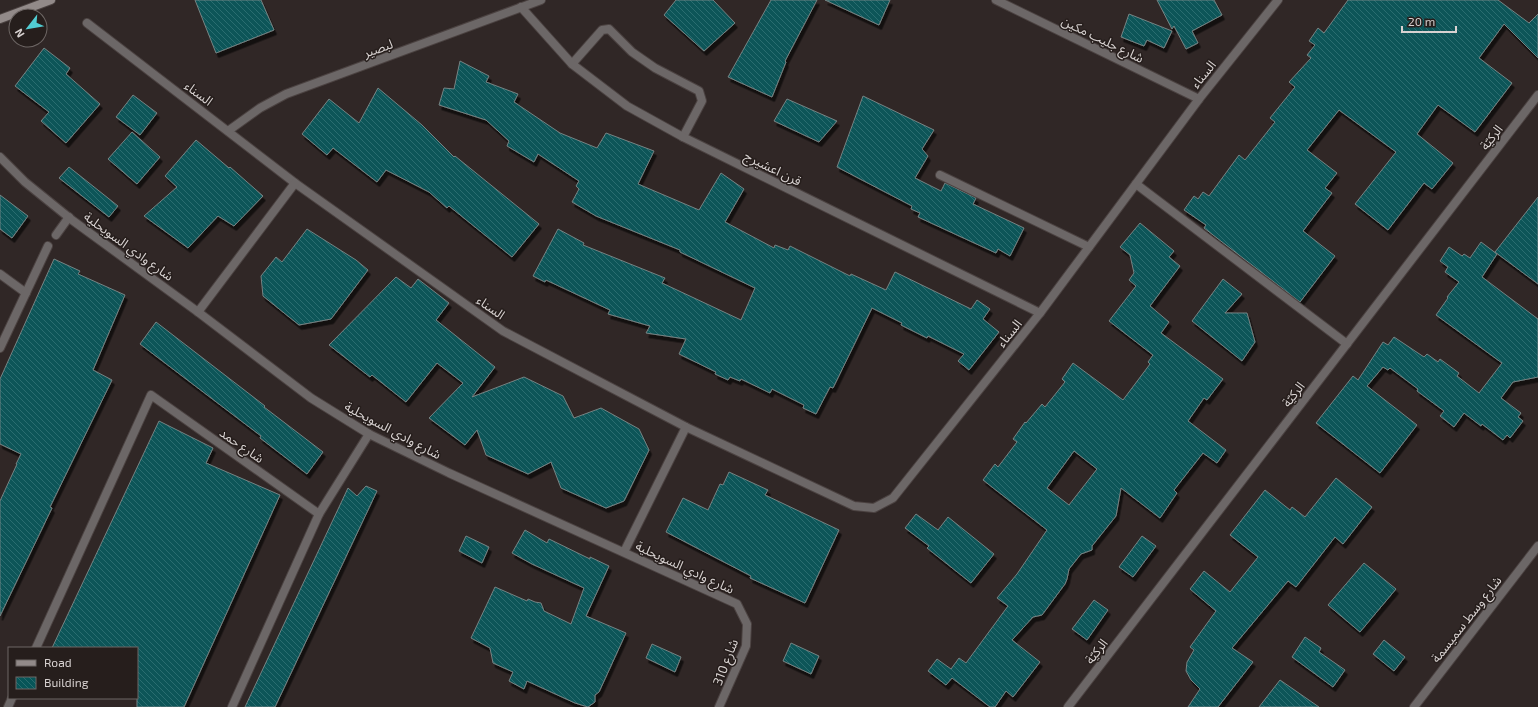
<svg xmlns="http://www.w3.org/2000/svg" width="1538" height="707" viewBox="0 0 1538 707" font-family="'Exo 2','Noto Sans Arabic',sans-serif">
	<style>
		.building { fill: url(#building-back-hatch); stroke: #778383; fill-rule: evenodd; filter: url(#shadow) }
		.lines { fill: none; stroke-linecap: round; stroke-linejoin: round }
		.lane-casing { stroke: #4b4241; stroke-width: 10 }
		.street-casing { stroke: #4b4241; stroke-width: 10 }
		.secondary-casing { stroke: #4b4241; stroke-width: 10 }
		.lane { stroke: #6c6767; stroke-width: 8 }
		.street { stroke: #6c6767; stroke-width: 8 }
		.secondary { stroke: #928a89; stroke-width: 8 }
		.labels { text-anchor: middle; stroke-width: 3; stroke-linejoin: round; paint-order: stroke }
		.street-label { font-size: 13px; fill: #d8d2d1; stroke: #261e1c }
	</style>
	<defs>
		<pattern id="building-back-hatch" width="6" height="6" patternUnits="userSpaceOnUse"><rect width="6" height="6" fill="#075558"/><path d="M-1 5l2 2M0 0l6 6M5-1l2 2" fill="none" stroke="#2a6d6f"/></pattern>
		<filter id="shadow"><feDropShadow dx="2.5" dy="4.5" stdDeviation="0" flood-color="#0009"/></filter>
	</defs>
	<rect width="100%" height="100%" fill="#302726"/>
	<!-- building -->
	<g class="building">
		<polygon points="195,0 261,0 274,30 216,53"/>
		<polygon points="676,0 713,0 735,23 704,51 664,15"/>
		<polygon points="771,0 817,0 785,61 786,62 772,97 728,77"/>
		<polygon points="825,0 890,0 879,25"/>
		<polygon points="1157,0 1214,0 1222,15 1192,31 1198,43 1186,49 1174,26 1172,29"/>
		<polygon points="1348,0 1498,0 1529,23 1538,14 1538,58 1504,24 1479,58 1512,83 1475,132 1438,105 1417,134 1453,163 1432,189 1424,183 1388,230 1355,204 1396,152 1339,110 1307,150 1337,173 1325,188 1332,193 1303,231 1335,256 1300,302 1204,228 1206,225 1184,210 1194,196 1198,199 1203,192 1209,196 1239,155 1245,160 1275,122 1270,118 1295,87 1289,82 1311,58 1307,55 1315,45 1309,41 1318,28 1324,33"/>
		<polygon points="1129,14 1172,31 1164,48 1147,40 1144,46 1121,37"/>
		<polygon points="44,48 70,68 66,74 100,104 66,143 41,121 49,112 15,86"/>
		<polygon points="460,61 489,76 486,82 518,94 514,102 560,133 597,148 606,133 654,151 638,184 699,210 721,173 744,189 725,222 774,248 775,245 788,250 790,246 850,276 851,274 886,290 895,272 971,309 977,300 990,309 983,319 999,332 969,370 958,361 964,354 928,336 927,338 901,325 902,323 872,308 833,388 830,387 816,414 803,408 804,405 772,389 770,393 741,379 740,381 730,377 728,380 715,374 716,372 679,354 686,339 646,333 650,326 608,314 610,310 546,280 545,282 533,276 558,229 584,243 583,245 665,278 662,283 741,320 755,288 680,252 680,250 596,216 572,202 579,189 576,186 579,181 538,154 534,162 507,146 509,141 486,120 439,105 444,88 454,89"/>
		<polygon points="378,88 422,125 454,157 455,156 539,224 512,257 449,206 447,208 429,192 386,170 377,182 333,148 327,155 302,134 329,99 359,123"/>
		<polygon points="133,95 157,113 140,135 116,117"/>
		<polygon points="863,96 934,130 922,149 928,156 915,178 941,191 945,183 976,198 973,204 1024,228 1010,256 998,249 996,253 918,217 920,213 911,209 912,206 837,167"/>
		<polygon points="787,99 837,121 819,142 774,121"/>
		<polygon points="132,132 160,157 137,184 108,159"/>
		<polygon points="196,140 229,168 230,167 263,196 234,226 218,216 188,248 144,216 177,187 165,176"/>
		<polygon points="69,167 118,206 109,217 59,178"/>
		<polygon points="0,195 28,216 12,238 0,229"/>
		<polygon points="1538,197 1538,284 1495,252"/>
		<path d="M1140,223L1174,251L1169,257L1180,266L1150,306L1169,322L1161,333L1223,379L1207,400L1204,398L1188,421L1226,450L1217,463L1203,453L1174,490L1177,493L1160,518L1121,488L1116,516L1092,546V550L1081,554L1069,569L1067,579L1065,584L1042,615L1033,617L1012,640L1040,662L1013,697L1006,691L995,707H990L952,678L946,685L928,671L937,659L951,669L959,658L966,663L1008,606L997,598L1017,574L1047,530L983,480L995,464L998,467L1017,442L1013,439L1025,422L1026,423L1042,404L1045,407L1065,382L1062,379L1073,363L1123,400L1150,364L1148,362L1153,355L1109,321L1136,286L1129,280L1134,273L1130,255L1120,247ZM1074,451L1097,469L1069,505L1047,488Z"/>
		<polygon points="307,229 356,260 368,270 331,319 299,325 263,296 261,276 276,257 282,262"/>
		<polygon points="1481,242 1497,254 1482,277 1538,319 1538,377 1513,382 1501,398 1521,413 1518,417 1523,421 1510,438 1507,435 1503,440 1482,424 1481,426 1464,413 1454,427 1440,416 1444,411 1417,391 1418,389 1390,368 1388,370 1383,367 1367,386 1417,425 1380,473 1316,423 1353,376 1358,380 1383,342 1388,345 1394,337 1424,357 1427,354 1438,362 1440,359 1459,373 1457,376 1479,393 1502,363 1436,315 1448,298 1447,297 1459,282 1445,272 1448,267 1440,261 1449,247 1462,256 1464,254 1470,258"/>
		<polygon points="54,259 80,271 78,274 125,295 93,370 112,380 50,507 52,508 0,616 0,501 17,464 16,464 21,454 0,444 0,379"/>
		<polygon points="396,277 411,288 418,279 449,303 436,320 495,367 472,397 524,377 563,396 574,418 601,408 639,429 649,450 624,501 606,508 561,488 551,462 528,474 486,455 477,430 465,445 429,418 463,383 437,363 406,402 372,375 370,377 329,345"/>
		<polygon points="1223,279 1242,294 1225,313 1247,313 1255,342 1242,361 1192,321"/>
		<polygon points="156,322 265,406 264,407 323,452 307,474 260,438 261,436 140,344"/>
		<polygon points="159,421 213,448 206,463 280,495 184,707 137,707 137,648 52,648"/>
		<polygon points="729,472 768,490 765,495 839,530 805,603 750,578 751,576 666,532 683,498 708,510 720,484 723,485"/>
		<polygon points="1336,478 1372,507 1343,544 1335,537 1296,587 1288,581 1232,648 1253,662 1218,707 1188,707 1200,689 1191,680 1186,671 1187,662 1194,650 1190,647 1216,611 1190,589 1204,571 1230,592 1258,557 1230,535 1265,490 1290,510 1292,507 1305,517"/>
		<polygon points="366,486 377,491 275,707 245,707 348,488 357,496"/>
		<polygon points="916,514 938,530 948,517 994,554 971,583 927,548 929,546 905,528"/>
		<polygon points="525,530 547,543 549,539 590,559 590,557 609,566 586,616 626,633 599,692 595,695 595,702 588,707 575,703 527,681 524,689 509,681 513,672 493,663 490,648 471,638 495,587 527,601 528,599 535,602 541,603 544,611 571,624 584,588 532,564 512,553"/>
		<polygon points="466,536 489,547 482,563 459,551"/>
		<polygon points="1142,536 1156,546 1133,577 1119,567"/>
		<polygon points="1364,563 1396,589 1360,632 1328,605"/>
		<polygon points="1094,600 1108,610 1087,640 1072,629"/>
		<polygon points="1305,637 1321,648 1319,652 1345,670 1333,687 1292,657"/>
		<polygon points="1384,640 1405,657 1394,671 1373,654"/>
		<polygon points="791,643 819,656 811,674 783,661"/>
		<polygon points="652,644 681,657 675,672 646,658"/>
		<polygon points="1280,680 1319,707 1259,707"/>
	</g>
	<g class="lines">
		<!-- lane casing -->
		<g class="lane-casing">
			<g id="lane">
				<polyline points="572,64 602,30 609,29 632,52 655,68 699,91 702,101 683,137"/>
				<polyline points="1136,184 1347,344"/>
				<polyline points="56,235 69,217"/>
				<polyline points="0,274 26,293"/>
				<polyline points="0,348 48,246"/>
				<polyline points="36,648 151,395 319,514"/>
				<polyline points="8,707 12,698"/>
				<polyline points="232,707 319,514 369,434"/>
			</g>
		</g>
		<!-- street casing -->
		<g class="street-casing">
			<g id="street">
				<polyline points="996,0 1199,99"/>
				<polyline points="521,7 572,64 627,106 683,137 1040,313"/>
				<polyline points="87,23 295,183 503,331 686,427 854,506 874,508 893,498 1040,313 1199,99 1278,0"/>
				<polyline points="228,131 260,108 286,94 541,0"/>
				<polyline points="0,157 25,182 72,220 198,312 311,398 369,434 449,473 737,604 747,624 746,646 719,707"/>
				<polyline points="940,175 1089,247"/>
				<polyline points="198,312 295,183"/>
				<polyline points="624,552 686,427"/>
				<polyline points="1068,707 1538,95"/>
				<polyline points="1414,707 1538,546"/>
			</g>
		</g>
		<!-- secondary casing -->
		<g class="secondary-casing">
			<polyline id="secondary" points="0,19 51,0"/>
		</g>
		<!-- lane -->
		<use href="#lane" class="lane"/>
		<!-- street -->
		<use href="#street" class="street"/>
		<!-- secondary -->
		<use href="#secondary" class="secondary"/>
	</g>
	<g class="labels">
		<!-- street labels -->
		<g class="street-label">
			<text transform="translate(1103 39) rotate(26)" y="5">شارع جليب مكين</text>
			<text transform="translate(378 48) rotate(-20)" y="5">لبصير</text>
			<text transform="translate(1203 74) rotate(-51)" y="5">السناء</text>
			<text transform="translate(199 93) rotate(37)" y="5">السناء</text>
			<text transform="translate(1491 137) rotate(-52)" y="5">الركيّة</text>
			<text transform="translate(773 168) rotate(26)" y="5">قرن اعشيرج</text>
			<text transform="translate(129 246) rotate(36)" y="5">شارع وادي السويحلية</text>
			<text transform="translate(491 307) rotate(35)" y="5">السناء</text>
			<text transform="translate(1009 333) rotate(-51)" y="5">السناء</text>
			<text transform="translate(1293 394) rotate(-52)" y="5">الركيّة</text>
			<text transform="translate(393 430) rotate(28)" y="5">شارع وادي السويحلية</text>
			<text transform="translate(242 445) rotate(35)" y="5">شارع حمد</text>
			<text transform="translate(685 567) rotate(25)" y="5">شارع وادي السويحلية</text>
			<text transform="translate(1466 619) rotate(-52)" y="5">شارع وسط سميسمة</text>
			<text transform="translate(1096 651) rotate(-52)" y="5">الركيّة</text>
			<text transform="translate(725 662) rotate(-69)" y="5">شارع 310</text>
		</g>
	</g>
	<!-- legend -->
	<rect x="8" y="647" width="130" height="52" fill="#261e1c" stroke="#6d6664"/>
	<rect x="16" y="660" width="20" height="6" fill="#928a89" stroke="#6d6664"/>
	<text x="44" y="667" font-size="12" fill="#d8d2d1">Road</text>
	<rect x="16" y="677" width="20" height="12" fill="url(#building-back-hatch)" stroke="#6d6664"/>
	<text x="44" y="687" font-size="12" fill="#d8d2d1">Building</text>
	<!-- north arrow -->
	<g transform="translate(28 28) rotate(239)"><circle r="19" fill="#261e1c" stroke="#6d6664"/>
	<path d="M0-3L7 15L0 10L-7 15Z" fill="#51ccd2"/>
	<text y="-6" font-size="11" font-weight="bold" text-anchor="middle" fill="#d8d2d1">N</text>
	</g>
	<!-- scale -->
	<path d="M1402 26v6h54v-6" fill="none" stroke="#d8d2d1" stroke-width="2"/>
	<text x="1408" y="26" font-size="12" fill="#d8d2d1" stroke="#261e1c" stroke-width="3" paint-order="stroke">20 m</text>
</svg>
